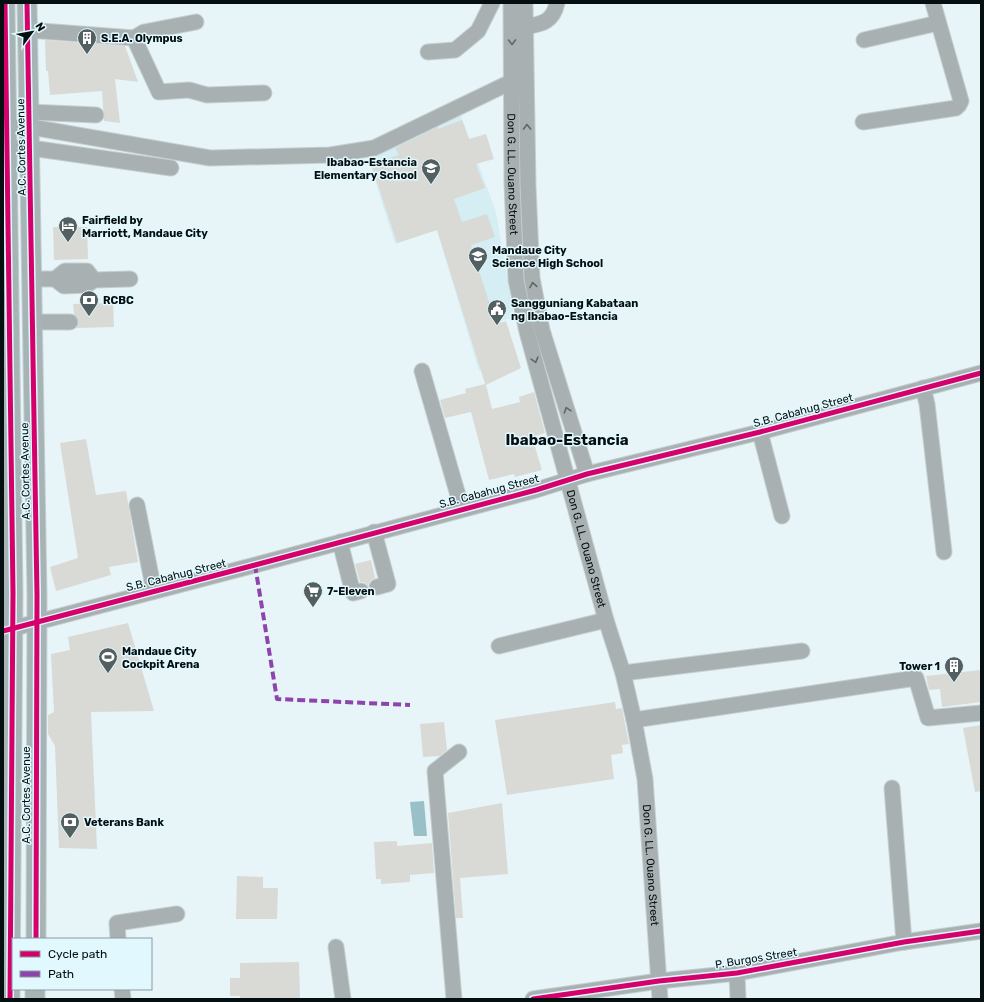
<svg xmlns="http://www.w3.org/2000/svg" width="984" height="1002" viewBox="0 0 984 1002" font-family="Rubik,sans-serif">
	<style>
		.built { fill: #d4eef4 }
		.water { fill: #9ac0c7 }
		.building { fill: #d9dad5 }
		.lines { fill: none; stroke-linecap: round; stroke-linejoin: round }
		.minor-casing { stroke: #c5cfd1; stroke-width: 17 }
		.major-casing { stroke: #c5cfd1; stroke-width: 21 }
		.minor { stroke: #a8b0b2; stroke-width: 15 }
		.major { stroke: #a7b4b5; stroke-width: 19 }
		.quiet { stroke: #8e44ad; stroke-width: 4; stroke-dasharray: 8 4; stroke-linecap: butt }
		.cycleway-casing { stroke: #e1f9fe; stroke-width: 8 }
		.cycleway { stroke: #d6006c; stroke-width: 5 }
		.oneway { stroke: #5f6769 }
		.labels { text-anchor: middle; stroke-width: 3; stroke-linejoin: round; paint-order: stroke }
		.poi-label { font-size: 11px; font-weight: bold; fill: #050e10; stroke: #e1f9fe; text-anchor: start }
		.street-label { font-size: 11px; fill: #050e10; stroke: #e1f9fe }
		.district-label { font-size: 15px; font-weight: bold; fill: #050e10; stroke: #e1f9fe }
	</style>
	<rect width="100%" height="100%" fill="#e7f5f8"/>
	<!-- built -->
	<polygon class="built" points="460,113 496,212 514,317 483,327 494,364 479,371 437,230 395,244 368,158"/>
	<!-- water -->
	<polygon class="water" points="424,801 427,836 414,836 410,802"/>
	<!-- building -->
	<g class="building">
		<polygon points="45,40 125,46 138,82 115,79 120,123 104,121 102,91 50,95 48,71 46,71"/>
		<polygon points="462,120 469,139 486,134 494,159 476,164 485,188 454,199 462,222 487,214 495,237 471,245 496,324 506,321 521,368 486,385 492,409 520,402 519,397 534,392 545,433 532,437 542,470 515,477 514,474 489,480 471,412 445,418 440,400 466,393 465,389 485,384 437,230 397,243 371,164 399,155 395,148 438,127 438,129"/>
		<polygon points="53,227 87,227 88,259 54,260"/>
		<polygon points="113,303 114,327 76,328 79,322 74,314 73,304"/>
		<polygon points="86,439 96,495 126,491 138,562 109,567 111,575 56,591 50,567 78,558 60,443"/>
		<polygon points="371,560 375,578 370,581 368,586 364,582 360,582 355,564"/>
		<polygon points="128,623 154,711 91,712 97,849 59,848 55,746 48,734 48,715 54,712 51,654 70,650 68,637"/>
		<polygon points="981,670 981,702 942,707 940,689 929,690 926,676"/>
		<polygon points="615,702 616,709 622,708 629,744 622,745 623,753 611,755 614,779 507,795 495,720"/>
		<polygon points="444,722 447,750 440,756 423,757 420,724"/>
		<polygon points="981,725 981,791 975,792 963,728"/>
		<polygon points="502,803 508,874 460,878 463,918 456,918 448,813"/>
		<polygon points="397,841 397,846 432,843 434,873 410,875 410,882 381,884 381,879 376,879 374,842"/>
		<polygon points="237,876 263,877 263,888 278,888 277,919 236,919"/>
		<polygon points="299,962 300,999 240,999 240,996 230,996 230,978 240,978 240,963"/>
	</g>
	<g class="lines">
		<!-- minor casing -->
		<g class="minor-casing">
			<g id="minor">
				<path id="s1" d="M511,3L512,184L516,280L527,332L606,620L623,673L634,720L645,779L660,999"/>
				<polyline points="525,3 528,186 532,278 542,330 587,474"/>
				<path d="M525,27C542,24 553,22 557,3"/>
				<polyline points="28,30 134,38 144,32 196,22"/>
				<polyline points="134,38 159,92 189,90 207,95 264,93"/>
				<polyline points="864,40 938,23"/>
				<polyline points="428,52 455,50 478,31 492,3"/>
				<polyline points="30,112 96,115"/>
				<polyline points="863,122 956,108 959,105 961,101 933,3"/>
				<polyline points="6,128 31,127 210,158 330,155 374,148 513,81"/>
				<polyline points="7,148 31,148 171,168"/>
				<polyline points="32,279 55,279 64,286 87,285 94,280 130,279"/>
				<polyline points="55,279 65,271 87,271 94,280"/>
				<polyline points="32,322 70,322"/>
				<polyline points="422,371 462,509"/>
				<polyline points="923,388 927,404 944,552"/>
				<polyline points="760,432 782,516"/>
				<polyline points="137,505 154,591"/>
				<polyline points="374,532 388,584 377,587"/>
				<polyline points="340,542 353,593 361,591"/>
				<polyline points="3,631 255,565 536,490 587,474 760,432 981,373"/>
				<polyline points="499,646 606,620"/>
				<polyline points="623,673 802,651"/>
				<polyline points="634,720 916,678 928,718 981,713"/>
				<polyline points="892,788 904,942"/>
				<polyline points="118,939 117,923 177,914"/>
				<polyline points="336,947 343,999"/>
				<polyline points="737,973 738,999"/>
				<polyline points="122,989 123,999"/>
				<polyline points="454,999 435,771 459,752"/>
				<polyline points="533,999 659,981 737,973 904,942 981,931"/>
			</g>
		</g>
		<!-- major casing -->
		<g class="major-casing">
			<g id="major">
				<polyline points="5,3 13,593 10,999"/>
				<polyline points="27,3 37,595 36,939"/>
				<polyline points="35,999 35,989"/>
			</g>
		</g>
		<!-- minor -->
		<use href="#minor" class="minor"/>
		<!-- major -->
		<use href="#major" class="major"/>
		<!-- quiet -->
		<polyline class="quiet" points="255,565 277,699 410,705"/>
		<!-- cycleway casing -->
		<g class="cycleway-casing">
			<g id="cycleway">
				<polyline points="5,3 13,593 10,999"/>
				<polyline points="27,3 37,595 36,939"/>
				<polyline points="3,631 255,565 536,490 587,474 760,432 981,373"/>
				<polyline points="533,999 659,981 737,973 904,942 981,931"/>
			</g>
		</g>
		<!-- cycleway -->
		<use href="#cycleway" class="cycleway"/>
	</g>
	<!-- one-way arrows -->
	<defs><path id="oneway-chevron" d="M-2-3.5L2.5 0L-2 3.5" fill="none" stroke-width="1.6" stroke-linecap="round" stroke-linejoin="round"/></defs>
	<g class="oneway">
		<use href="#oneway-chevron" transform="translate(512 42) rotate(89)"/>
		<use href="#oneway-chevron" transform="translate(527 127) rotate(-91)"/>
		<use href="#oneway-chevron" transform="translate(533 285) rotate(-100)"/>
		<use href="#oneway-chevron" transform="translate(535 360) rotate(74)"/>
		<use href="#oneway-chevron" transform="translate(567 410) rotate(-108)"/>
	</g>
	<!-- icons -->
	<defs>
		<g id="building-pin" transform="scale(1)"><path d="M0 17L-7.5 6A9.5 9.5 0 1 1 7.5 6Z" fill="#545f61" stroke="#e1f9fe"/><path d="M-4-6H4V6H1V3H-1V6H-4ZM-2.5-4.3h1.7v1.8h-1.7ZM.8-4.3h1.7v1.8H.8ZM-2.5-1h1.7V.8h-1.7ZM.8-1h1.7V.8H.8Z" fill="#fff"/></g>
		<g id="school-pin" transform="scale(1)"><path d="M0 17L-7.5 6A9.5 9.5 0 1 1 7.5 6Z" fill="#545f61" stroke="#e1f9fe"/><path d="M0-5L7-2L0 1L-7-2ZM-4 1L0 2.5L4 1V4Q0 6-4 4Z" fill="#fff"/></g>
		<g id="hotel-pin" transform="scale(1)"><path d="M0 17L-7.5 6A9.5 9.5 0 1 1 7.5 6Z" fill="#545f61" stroke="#e1f9fe"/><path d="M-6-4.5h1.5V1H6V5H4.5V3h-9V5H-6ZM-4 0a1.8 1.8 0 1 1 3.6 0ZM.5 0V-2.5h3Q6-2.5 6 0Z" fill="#fff"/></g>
		<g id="bank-pin" transform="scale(1)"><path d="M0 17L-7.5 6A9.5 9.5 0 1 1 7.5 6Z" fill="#545f61" stroke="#e1f9fe"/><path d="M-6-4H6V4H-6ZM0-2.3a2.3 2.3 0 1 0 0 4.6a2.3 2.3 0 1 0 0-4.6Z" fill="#fff"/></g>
		<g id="civic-pin" transform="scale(1)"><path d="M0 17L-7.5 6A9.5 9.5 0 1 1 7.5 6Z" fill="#545f61" stroke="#e1f9fe"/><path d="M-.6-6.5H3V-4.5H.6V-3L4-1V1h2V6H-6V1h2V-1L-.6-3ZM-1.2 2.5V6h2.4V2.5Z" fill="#fff"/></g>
		<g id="supermarket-pin" transform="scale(1)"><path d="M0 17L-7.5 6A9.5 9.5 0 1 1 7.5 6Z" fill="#545f61" stroke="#e1f9fe"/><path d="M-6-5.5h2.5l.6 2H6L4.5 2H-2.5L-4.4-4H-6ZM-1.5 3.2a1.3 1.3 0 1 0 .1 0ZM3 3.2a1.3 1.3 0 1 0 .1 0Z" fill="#fff"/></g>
		<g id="stadium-pin" transform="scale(1)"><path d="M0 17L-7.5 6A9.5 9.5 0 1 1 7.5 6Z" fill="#545f61" stroke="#e1f9fe"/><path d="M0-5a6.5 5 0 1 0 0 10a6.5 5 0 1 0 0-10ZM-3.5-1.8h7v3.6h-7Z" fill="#fff"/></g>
	</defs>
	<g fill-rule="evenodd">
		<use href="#building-pin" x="87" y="38"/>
		<use href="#school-pin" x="431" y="168"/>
		<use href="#hotel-pin" x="68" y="226"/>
		<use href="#school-pin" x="478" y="256"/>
		<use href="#bank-pin" x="89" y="300"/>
		<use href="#civic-pin" x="497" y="309"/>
		<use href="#supermarket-pin" x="313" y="591"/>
		<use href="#stadium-pin" x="108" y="657"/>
		<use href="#building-pin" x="954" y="666"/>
		<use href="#bank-pin" x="70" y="822"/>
	</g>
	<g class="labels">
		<!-- poi labels -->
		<g class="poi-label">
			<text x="101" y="42">S.E.A. Olympus</text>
			<text x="417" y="166" text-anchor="end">Ibabao-Estancia<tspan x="417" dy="13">Elementary School</tspan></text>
			<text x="82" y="224">Fairfield by<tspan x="82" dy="13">Marriott, Mandaue City</tspan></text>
			<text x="492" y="254">Mandaue City<tspan x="492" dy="13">Science High School</tspan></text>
			<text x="103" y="304">RCBC</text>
			<text x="511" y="307">Sangguniang Kabataan<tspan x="511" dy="13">ng Ibabao-Estancia</tspan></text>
			<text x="327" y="595">7-Eleven</text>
			<text x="122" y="655">Mandaue City<tspan x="122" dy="13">Cockpit Arena</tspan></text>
			<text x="940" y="670" text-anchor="end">Tower 1</text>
			<text x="84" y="826">Veterans Bank</text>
		</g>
		<!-- street labels -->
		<g class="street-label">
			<text transform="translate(21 147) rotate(-91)" y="4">A.C. Cortes Avenue</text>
			<text dy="4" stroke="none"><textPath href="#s1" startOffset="171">Don G. LL. Ouano Street</textPath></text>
			<text transform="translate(803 410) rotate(-15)" y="4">S.B. Cabahug Street</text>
			<text transform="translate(25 471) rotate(-91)" y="4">A.C. Cortes Avenue</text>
			<text transform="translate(489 491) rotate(-15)" y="4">S.B. Cabahug Street</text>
			<text dy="4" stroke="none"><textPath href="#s1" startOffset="555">Don G. LL. Ouano Street</textPath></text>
			<text transform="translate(176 575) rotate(-14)" y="4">S.B. Cabahug Street</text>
			<text transform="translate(26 795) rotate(-90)" y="4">A.C. Cortes Avenue</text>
			<text dy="4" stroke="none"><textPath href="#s1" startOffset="879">Don G. LL. Ouano Street</textPath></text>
			<text transform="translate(756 958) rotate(-9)" y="4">P. Burgos Street</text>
		</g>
		<!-- district labels -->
		<g class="district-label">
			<text x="567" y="445">Ibabao-Estancia</text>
		</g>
	</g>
	<!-- border -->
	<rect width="984" height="1002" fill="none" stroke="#050e10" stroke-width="8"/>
	<!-- legend -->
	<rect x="12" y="938" width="140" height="52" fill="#e1f9fe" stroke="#899b9f"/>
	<rect x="20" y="951" width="20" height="6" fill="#d6006c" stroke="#899b9f"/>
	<text x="48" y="958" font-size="12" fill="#050e10">Cycle path</text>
	<rect x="20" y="971" width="20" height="6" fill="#8e44ad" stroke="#899b9f"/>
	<text x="48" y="978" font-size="12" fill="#050e10">Path</text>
	<!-- north arrow -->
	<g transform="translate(32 32) rotate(58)" stroke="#e1f9fe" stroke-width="3" paint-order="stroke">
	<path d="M0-3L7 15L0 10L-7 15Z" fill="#050e10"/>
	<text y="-6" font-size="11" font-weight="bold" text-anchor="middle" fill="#050e10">N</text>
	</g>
</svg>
